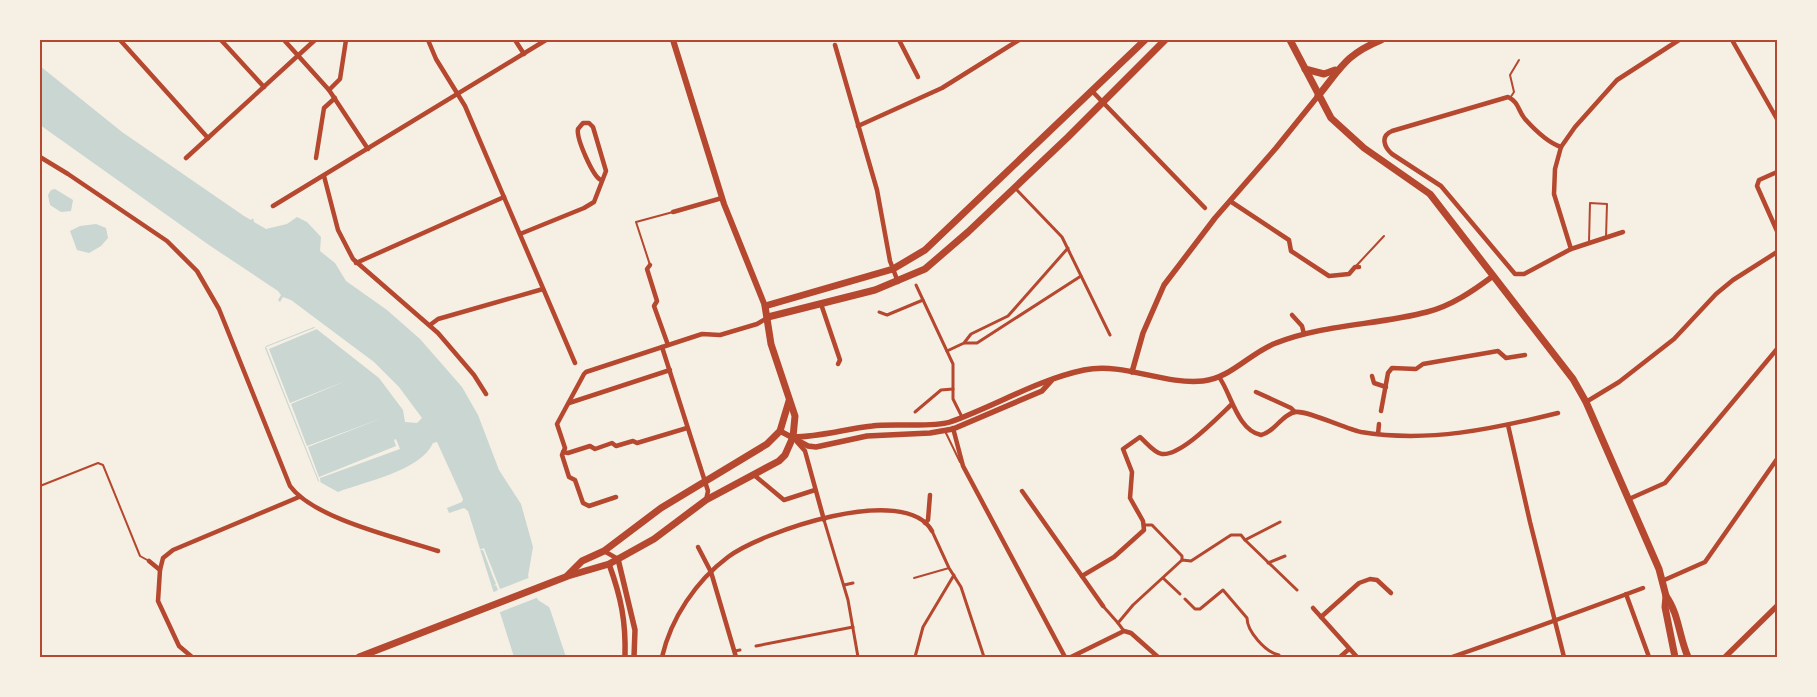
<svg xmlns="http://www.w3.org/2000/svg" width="1817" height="697" viewBox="0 0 1817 697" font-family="'Work Sans',sans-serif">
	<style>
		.water { fill: #c9d6d2 }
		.pier { fill: #f6efe4 }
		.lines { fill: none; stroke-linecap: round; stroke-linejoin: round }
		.service { stroke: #b5482f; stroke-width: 2 }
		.pedestrian { stroke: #b5482f; stroke-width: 3 }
		.minor { stroke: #b5482f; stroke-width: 4.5 }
		.tertiary { stroke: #b5482f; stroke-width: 5.5 }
		.secondary { stroke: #b5482f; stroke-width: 6 }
		.primary { stroke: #b5482f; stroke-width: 7 }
		.neatline { fill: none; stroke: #b5482f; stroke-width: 2 }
	</style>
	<rect width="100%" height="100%" fill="#f6efe4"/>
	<!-- water -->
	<g class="water">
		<path d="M40,66L122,132L244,216L251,220L253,218L254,222L266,229L287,224L297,217L307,222L321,237L320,251L335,263L346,281L387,310L420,339L462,387L478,415L499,470L521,504L533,547L528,576L538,600L549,607L551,612L566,657H514L468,511L464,508L449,513L447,508L462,502L463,499L437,442L433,443C421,471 363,482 338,492L318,481L265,348L266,346L314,327L379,378L403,410L405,422L417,423L422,418L399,387L374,362L291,300L283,297L280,302L278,300L281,295L278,291L209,245L40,125Z"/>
		<polygon points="55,189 73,200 71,211 61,212 50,205 48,195 51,190"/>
		<polygon points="96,224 106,228 108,238 101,246 89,253 77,250 70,231 80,226"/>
	</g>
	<!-- pier -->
	<g class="pier">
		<polygon points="317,327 317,329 269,349 290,403 348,380 291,404 307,446 385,417 308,447 319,477 396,446 394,440 396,439 400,449 320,478 321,486 266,347"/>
		<polygon points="484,548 500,589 531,577 539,597 498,613 492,593 498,590 496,585 493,586 496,584 493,577 483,550 479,550"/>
	</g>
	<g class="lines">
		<!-- service -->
		<g class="service">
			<polyline points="1510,98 1514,92 1510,75 1519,60"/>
			<polyline points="1589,242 1590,203 1607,204 1606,237"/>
			<polyline points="650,265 636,222 673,212"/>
			<polyline points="1356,266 1384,236"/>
			<polyline points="945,431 960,462"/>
			<polyline points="40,486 98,463 103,465 140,556 149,561"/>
			<polyline points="914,578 949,568"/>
		</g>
		<!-- pedestrian -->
		<g class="pedestrian">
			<polyline points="1015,188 1062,237 1110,335"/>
			<polyline points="916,285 953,364 953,399 961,415"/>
			<polyline points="879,312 887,315 923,300"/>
			<polyline points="965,343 977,343 1081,276"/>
			<polyline points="947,351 964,343 971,334 1008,316 1068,248"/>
			<polyline points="915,412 941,390 953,389"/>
			<polyline points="824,520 848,600 858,657"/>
			<polyline points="1144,525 1152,525 1182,556 1182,560"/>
			<polyline points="932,531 949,568 961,587 984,657"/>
			<polyline points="1245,540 1297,590"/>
			<polyline points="1268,563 1285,556"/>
			<polyline points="1163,578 1180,594"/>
			<polyline points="844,585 853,583"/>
			<path d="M1185,599L1195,609H1200L1223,590L1247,618C1247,631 1265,652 1279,655"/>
			<polyline points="1103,606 1118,623"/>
			<polyline points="1124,631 1118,623 1133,605 1182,560 1191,561 1231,535 1241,535 1245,540 1280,522"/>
			<polyline points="756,646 853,627"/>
			<polyline points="735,651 740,650"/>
			<polyline points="915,657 923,627 954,575"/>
		</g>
		<!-- minor -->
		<g class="minor">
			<polyline points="120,40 208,138"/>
			<polyline points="221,40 264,87"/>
			<polyline points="284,40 329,90 368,149"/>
			<polyline points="428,40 436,59 465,106 575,363"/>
			<polyline points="515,40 524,54"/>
			<polyline points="899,40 918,77"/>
			<polyline points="1732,40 1777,119"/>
			<polyline points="835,45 877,190 890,261 898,282"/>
			<polyline points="329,90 340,79 346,40"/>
			<polyline points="1092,91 1205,208"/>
			<polyline points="858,126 942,88 1019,40"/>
			<path d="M1561,147C1549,143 1534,129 1525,119C1518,111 1519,102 1508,97L1392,131C1380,136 1384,147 1392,154L1441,186L1515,274H1524L1571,249"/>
			<path d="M40,157L68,174L167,241L197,271L219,309L290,486C314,519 399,538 438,551"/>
			<polyline points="186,158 315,40"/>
			<polyline points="316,158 324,108 335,98"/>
			<polyline points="1777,172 1759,180 1757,186 1777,231"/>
			<polyline points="324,176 338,230 353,259 438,333 474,375 486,394"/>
			<polyline points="1230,201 1289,240 1291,251 1329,276 1349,274 1355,267 1359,267"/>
			<polyline points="273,206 546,40"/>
			<polyline points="673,212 722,198"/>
			<polyline points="1623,232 1571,249 1554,194 1555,169 1561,147 1575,127 1617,80 1679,40"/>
			<path d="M520,234L584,208L594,202L606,171L593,127L589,123H583L578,129C576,138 593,177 601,180"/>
			<polyline points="356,263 504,197"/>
			<polyline points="650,265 647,269 657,301 654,306 668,345"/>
			<polyline points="821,304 840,360 838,364"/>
			<polyline points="1292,315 1302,326 1304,334"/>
			<polyline points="430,325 438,319 543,289"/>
			<polyline points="662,347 708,491 706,500"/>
			<polyline points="1372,376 1374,383 1386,387"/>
			<path d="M1219,377C1231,393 1237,430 1261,435C1275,432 1281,415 1295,412C1307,410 1346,429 1361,432C1428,443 1493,429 1558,413"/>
			<polyline points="1256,392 1291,408 1295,412"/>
			<polyline points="1586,402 1619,382 1674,339 1716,294 1733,280 1777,252"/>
			<polyline points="569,403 670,370"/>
			<polyline points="1381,411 1388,373 1392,368 1416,369 1423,364 1498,351 1506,358 1525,355"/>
			<polyline points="1508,425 1530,522 1564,657"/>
			<polyline points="953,428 963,466 1065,657"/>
			<polyline points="1378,434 1379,424"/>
			<polyline points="797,442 805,451 824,520"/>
			<polyline points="563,452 568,453 590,446 595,449 612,443 616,446 633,441 637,443 687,428"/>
			<polyline points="754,475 784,500 815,490"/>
			<polyline points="1022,491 1103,606"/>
			<polyline points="616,497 589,506 583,503 575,480 569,477 562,455 565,448 557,424 584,374 586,372 702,334 720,335 757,324 767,318"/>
			<polyline points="1629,499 1665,483 1777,349"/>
			<polyline points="925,523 928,520 930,495"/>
			<polyline points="698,547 711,572 736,657"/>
			<polyline points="604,551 618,559"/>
			<polyline points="149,561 160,570"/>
			<path d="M1082,576L1114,557L1144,530L1143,521L1130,498L1132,472L1123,449L1140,437C1146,442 1154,453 1162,454C1181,456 1217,418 1231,405"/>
			<polyline points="1662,581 1705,562 1777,459"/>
			<polyline points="1626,594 1649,657"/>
			<polyline points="1313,608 1357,657"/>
			<polyline points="1321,617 1359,583 1370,579 1377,580 1391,593"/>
			<polyline points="192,657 179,646 158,601 160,570 163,558 173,550 299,497"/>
			<path d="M662,657C671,618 696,581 728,557C761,532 905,482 932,531"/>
			<polyline points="1071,657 1124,631 1131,633 1158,657"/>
			<polyline points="1340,657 1349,649"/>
			<path d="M1452,657C1515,635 1579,612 1643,588"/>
		</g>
		<!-- tertiary -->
		<g class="tertiary">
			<polyline points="1132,372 1143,333 1164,285 1215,218 1276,148 1318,96"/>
			<polyline points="780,431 808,446 816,447 867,436 930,433 953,429 1042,391 1051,381"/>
			<path d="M793,437C820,437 845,429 872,426C894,423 931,428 950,422C995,406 1037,380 1084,370C1124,362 1163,385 1203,381C1231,378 1251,352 1276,343C1324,324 1378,325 1427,312C1451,306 1473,291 1493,276"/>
			<polyline points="618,559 635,630 634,657"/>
			<path d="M609,564C621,597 626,621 625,657"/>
			<polyline points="1725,657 1777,606"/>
		</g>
		<!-- secondary -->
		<polyline class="secondary" points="673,40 724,204 765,306"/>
		<!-- primary -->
		<g class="primary">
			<polyline points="1290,40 1331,118 1364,148 1430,194 1573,379 1586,402 1659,569 1666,596 1665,607 1675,657"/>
			<polyline points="1305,69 1324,74 1335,70"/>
			<path d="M1318,96C1341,68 1345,55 1381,40"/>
			<polyline points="768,317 875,290 925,269 968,232 1068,137 1165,40"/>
			<polyline points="568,575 582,561 604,551 661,508 767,444 780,431 789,401"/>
			<path d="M1666,596C1679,614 1679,637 1688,657"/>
			<polyline points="359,657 568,576 609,564 654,539 706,500 779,461 785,455 793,437 795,416 771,344 765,306 893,269 925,250 1145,40"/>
		</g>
	</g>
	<!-- border -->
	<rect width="1817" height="697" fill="none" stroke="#f6efe4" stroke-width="82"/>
	<rect x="41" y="41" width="1735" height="615" class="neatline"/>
</svg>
